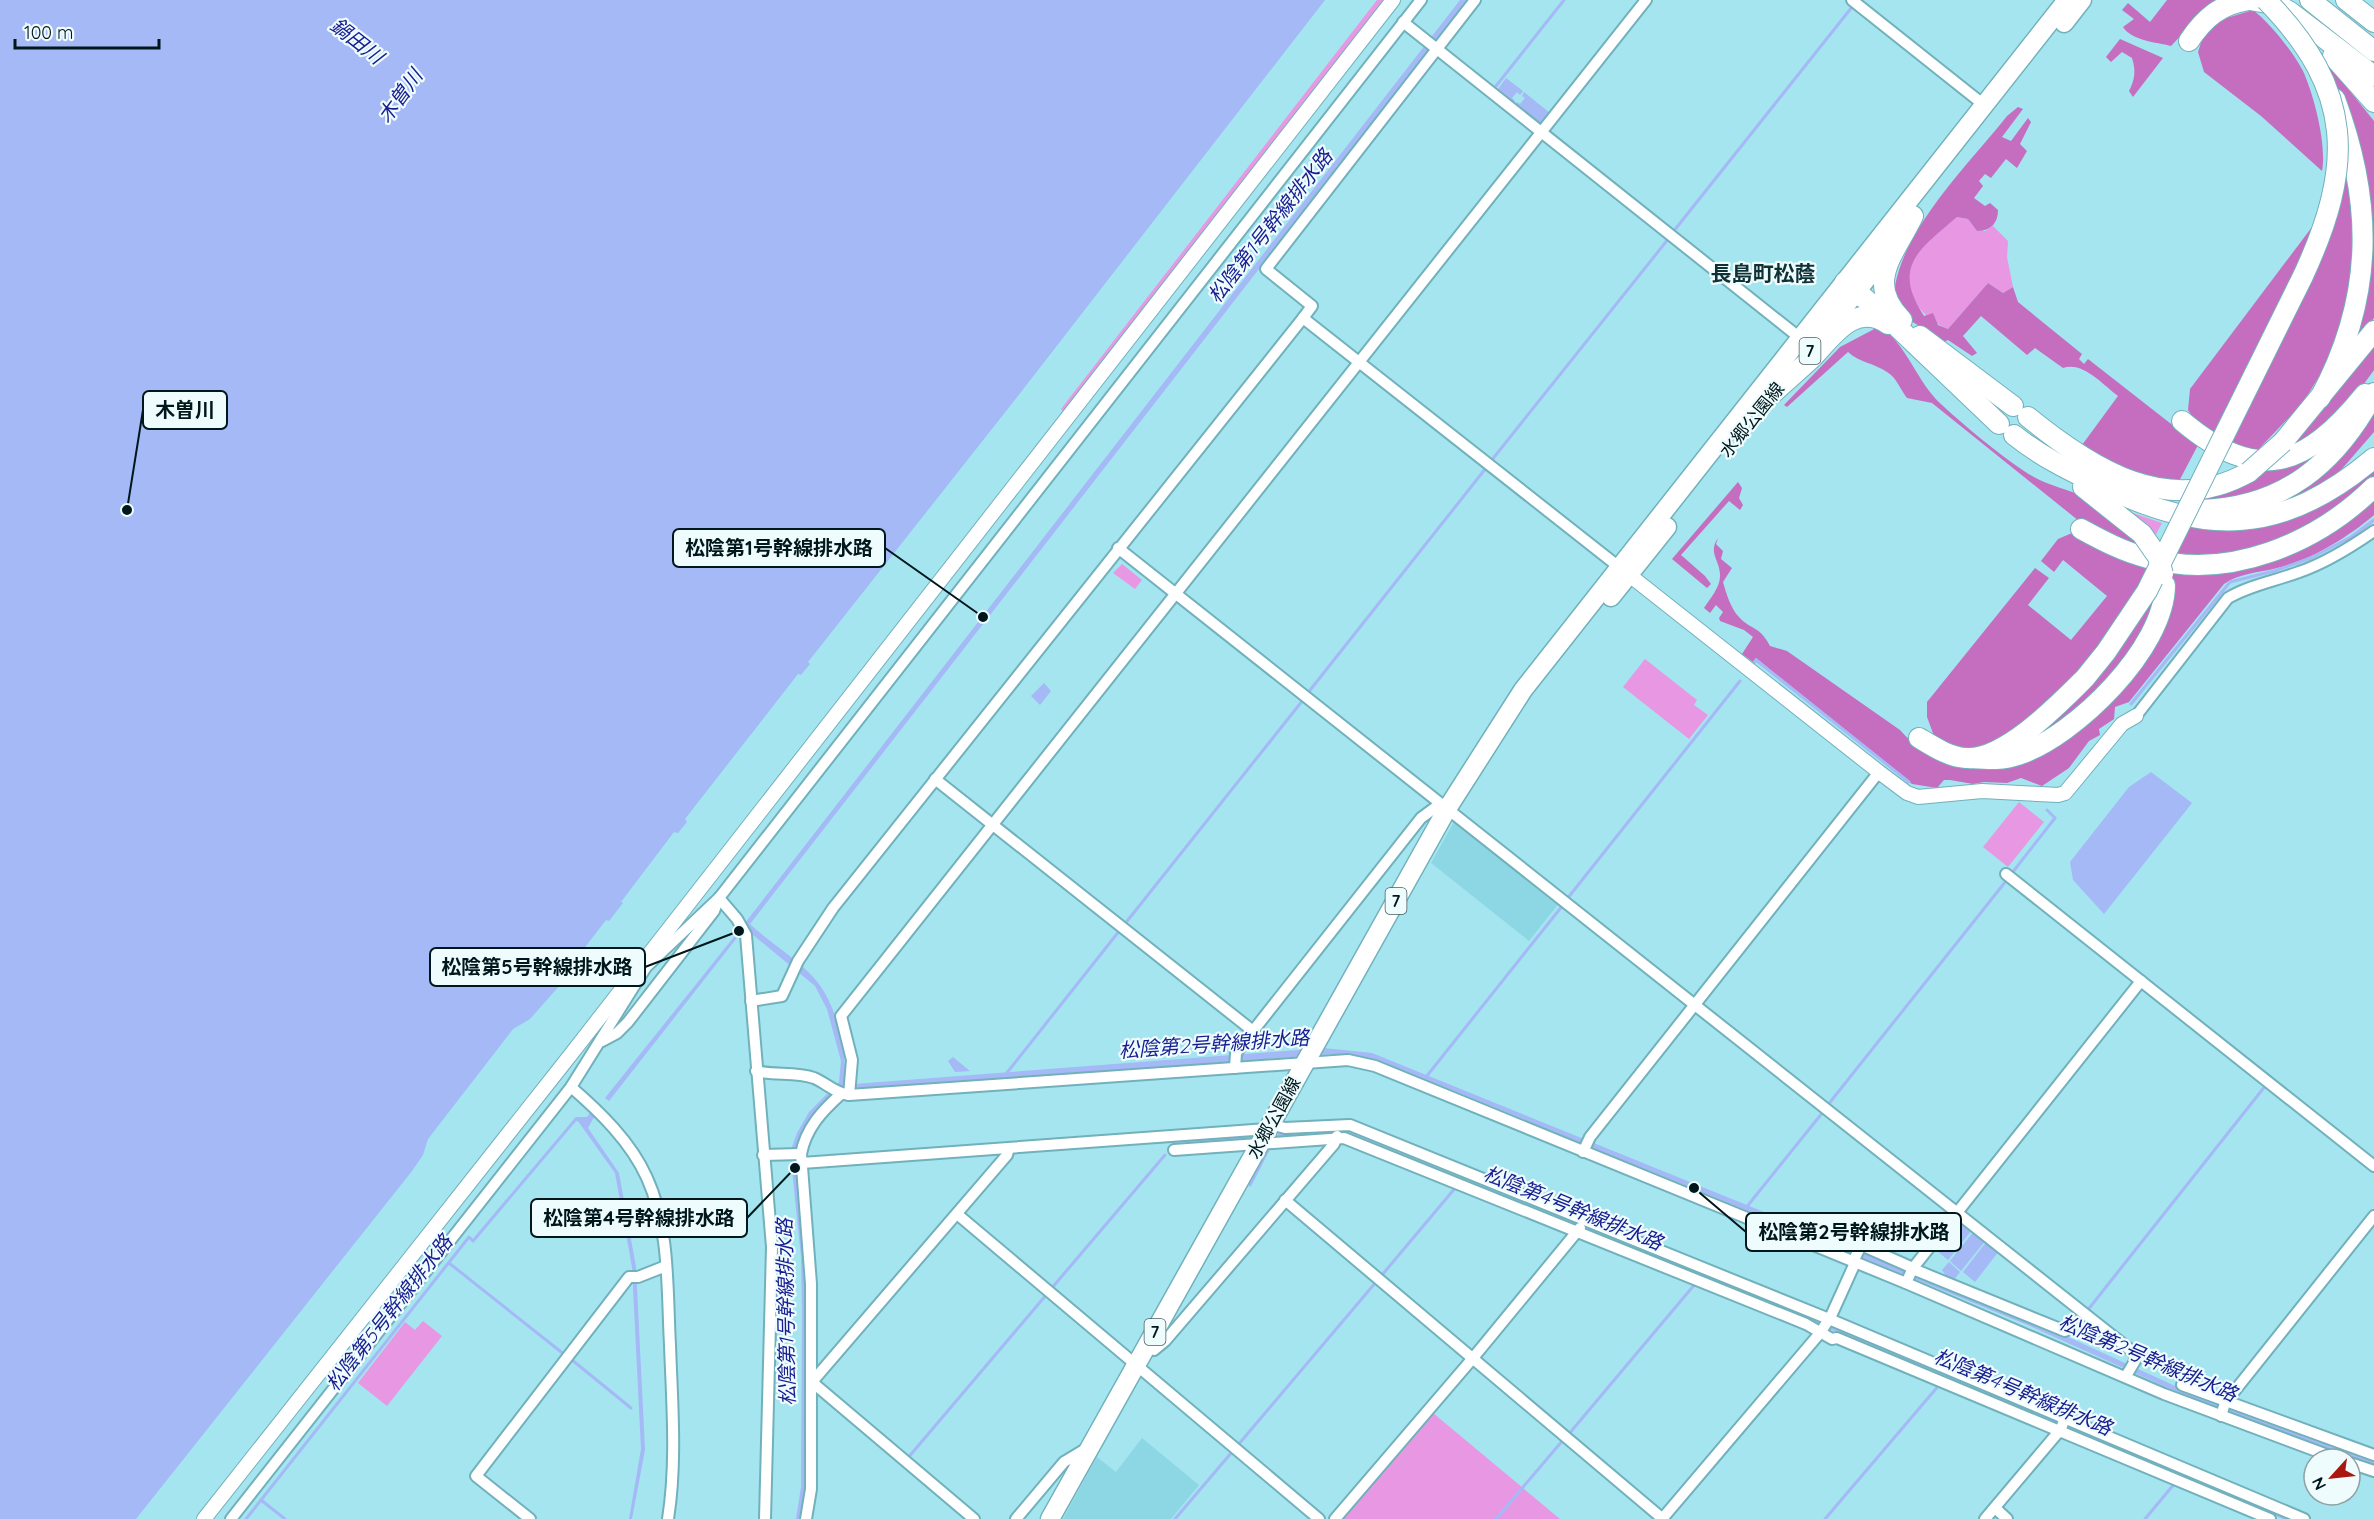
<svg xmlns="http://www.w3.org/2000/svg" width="2374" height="1519" viewBox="0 0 2374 1519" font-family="Quicksand,'Noto Sans JP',sans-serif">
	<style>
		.built { fill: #8dd7e5 }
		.green { fill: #e898e2 }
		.forest { fill: #c56ebf }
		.water { fill: #a4b9f6 }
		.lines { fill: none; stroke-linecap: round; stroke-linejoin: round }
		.stream { stroke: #a4b9f6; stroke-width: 3 }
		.minor-casing { stroke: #71b1bc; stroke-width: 14 }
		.tertiary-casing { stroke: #71b1bc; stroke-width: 16 }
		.primary-casing { stroke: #71b1bc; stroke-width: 21 }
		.motorway-casing { stroke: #71b1bc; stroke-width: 22 }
		.minor { stroke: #fff; stroke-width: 10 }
		.tertiary { stroke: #fff; stroke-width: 14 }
		.primary { stroke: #fff; stroke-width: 18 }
		.motorway { stroke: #fff; stroke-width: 20 }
		.motorway-bridge-casing { stroke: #71b1bc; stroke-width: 22; stroke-linecap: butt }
		.motorway-bridge { stroke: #fff; stroke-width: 20 }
		.labels { text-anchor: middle; stroke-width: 4.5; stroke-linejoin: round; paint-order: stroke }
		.shield { fill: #effcfe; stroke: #485c5f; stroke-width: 1.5 }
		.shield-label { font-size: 16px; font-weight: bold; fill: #00171b }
		.street-label { font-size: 18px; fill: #00171b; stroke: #effcfe }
		.water-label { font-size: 20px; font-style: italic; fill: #181d8f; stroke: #effcfe }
		.quarter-label { font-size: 21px; font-weight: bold; fill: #0f3136; stroke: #effcfe }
		.leader { fill: none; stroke: #00171b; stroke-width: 2 }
		.callout-dot { fill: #00171b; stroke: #effcfe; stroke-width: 2 }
		.callout { fill: #effcfe; stroke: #00171b; stroke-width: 2 }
		.callout-label { font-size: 20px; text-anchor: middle; font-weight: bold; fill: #00171b }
	</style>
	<rect width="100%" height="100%" fill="#a4e5f0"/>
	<!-- built -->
	<g class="built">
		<polygon points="1455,820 1560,902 1529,941 1431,863"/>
		<polygon points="1142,1438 1199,1485 1171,1519 1063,1519 1097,1457 1116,1472"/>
	</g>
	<!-- green -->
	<g class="green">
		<polygon points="1377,0 1386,0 1064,412 1061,409"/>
		<path d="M1957,217L1968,219L1977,231H1985L1993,226L2008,241L2007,257L2013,287L2003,293L1988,283L1948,329C1926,320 1900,294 1909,267C1914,250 1944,228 1957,217Z"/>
		<polygon points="2127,511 2162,523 2152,542"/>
		<polygon points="1122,564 1142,580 1135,589 1113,573"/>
		<polygon points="1645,659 1697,700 1694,705 1708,715 1689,739 1623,687"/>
		<polygon points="2019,802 2044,822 2008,867 1983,847"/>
		<polygon points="423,1321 442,1336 387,1406 358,1383 405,1322 415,1330"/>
		<polygon points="1433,1413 1560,1519 1343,1519"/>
	</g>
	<!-- forest -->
	<g class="forest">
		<path d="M2167,0H2223L2203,12L2171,46C2156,42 2132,41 2123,27L2134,19L2122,10L2128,3L2150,22Z"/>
		<path d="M2253,10C2270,23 2293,52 2303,71C2314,95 2327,145 2322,171L2261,116L2204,72L2198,52L2203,36L2220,20Z"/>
		<polygon points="2307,38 2374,121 2374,318 2351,348 2370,216"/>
		<path d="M2120,39L2163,58L2133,97L2129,91C2135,79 2136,71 2132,58L2122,52L2111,62L2106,57Z"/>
		<path d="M2018,107L2023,109L2002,137L2011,141L2028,118L2031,122L2020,144L2027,151L2017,168L2006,159L1991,178L1985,174L1979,181L1983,186L1974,198L1985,206L1990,203L1998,210C1998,223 1991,231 1977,231L1968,219L1957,217C1920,249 1891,266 1924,316L1933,313L1938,325L1948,329L1988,283L2003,293L2013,287L2018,302L2082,354L2079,359L2084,364L2088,359L2198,445L2176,487L2123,476L2082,445L2118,396C2103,385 2083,361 2063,368L2035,348L2027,355L1981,316L1963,336L1977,353L1972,356L1948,340L1944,342L1902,315L1891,289L1895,286C1906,225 1969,164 2007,116Z"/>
		<polygon points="2341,153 2356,224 2347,311 2333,354 2302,404 2251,457 2198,425 2188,410 2190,389 2312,227 2325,215"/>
		<path d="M1880,326C1908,346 1917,383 1942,405C1967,428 1996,452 2024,471C2044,485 2065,488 2087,498C2110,508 2130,535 2148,553L2079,521L1932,403L1907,398C1900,389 1897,378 1887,372C1874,363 1860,363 1848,352L1787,407L1784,405L1840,347Z"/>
		<polygon points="2374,336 2374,370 2356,395 2304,442 2275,456"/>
		<polygon points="2374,408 2374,432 2341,470 2319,486 2298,498 2264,505"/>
		<path d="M2347,424C2334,437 2322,452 2308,464C2274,492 2232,499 2191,508L2196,497Z"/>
		<polygon points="2374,466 2374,479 2323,521 2238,555 2170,557 2186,526 2229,528"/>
		<polygon points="1738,482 1742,488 1739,498 1743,505 1740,510 1729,501 1681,555 1705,576 1711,584 1707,588 1672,559"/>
		<path d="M2374,494V515C2347,538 2311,560 2277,568C2258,573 2240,573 2224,584L2129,702L2115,707L2114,719L2099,729L2100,735L2089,741L2069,768L2042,786L2021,778L2007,783L1984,782L1973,784L1950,780H1944L1937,788L1912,784L1756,658L1753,662L1742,654L1753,637L1744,630L1720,621L1719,618L1723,612L1716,605L1710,613L1704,608C1710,598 1721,587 1720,574C1719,559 1708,553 1718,538L1716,544L1723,551L1721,559L1732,568L1723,582C1726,593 1731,609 1739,617C1752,631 1759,625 1770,646L1787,651L1900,730C1929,765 1971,760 2013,763L2137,663L2168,568H2230Z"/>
		<path d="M2072,533L2153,566C2129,602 2108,641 2081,674C2060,700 1990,758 1954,747C1947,745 1940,740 1934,736L1927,717V702L2035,568L2049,578L2028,605L2071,640L2107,596L2063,560L2054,572L2041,561L2058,539Z"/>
		<path d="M2158,582C2157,649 2081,706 2032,743L2031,735Z"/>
	</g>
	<!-- water -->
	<g class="water">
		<polygon points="0,0 1325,0 1014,401 808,662 810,664 801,675 798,674 685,819 687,822 678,833 674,832 621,902 623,903 609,921 606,920 559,981 561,984 530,1019 513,1029 428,1139 423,1155 412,1171 136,1519 0,1519"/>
		<path d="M1460,0H1468L750,924C770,943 795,957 814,978C836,1002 848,1051 844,1082L854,1084L1324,1048L1372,1053L2033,1321L2184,1390L2374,1459V1465L2184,1395L2030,1326L1383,1062L1352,1054H1332L854,1090L841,1088L812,1117L797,1146L807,1310L805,1490L801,1519H796L801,1487L802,1310L801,1257L791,1160L792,1147L797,1133L809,1112L839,1082L841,1061L827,1009L815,986L747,930L740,934L609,1101L605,1098L745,923Z"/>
		<polygon points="1506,78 1523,91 1520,95 1517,92 1512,98 1515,101 1512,105 1496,92"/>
		<polygon points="1524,92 1550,113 1540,126 1514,106 1517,102 1520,104 1525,98 1522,96"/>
		<polygon points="1044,683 1051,691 1040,705 1031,696"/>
		<polygon points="2151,772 2192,803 2104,914 2073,880 2070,862 2129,787"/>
		<polygon points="953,1057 970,1071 955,1072 948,1061"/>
		<polygon points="590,1113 594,1117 588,1128 619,1173 636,1267 645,1450 632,1519 629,1519 641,1449 632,1267 615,1173 575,1117 587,1117"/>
		<polygon points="1961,1220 1972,1230 1948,1260 1936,1250"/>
		<polygon points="1974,1231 1986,1240 1961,1271 1950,1261"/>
		<polygon points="1987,1241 1999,1251 1975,1282 1963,1272"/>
		<polygon points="1949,1262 1960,1272 1954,1280 1947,1277 1942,1270"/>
	</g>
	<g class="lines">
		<!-- stream -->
		<g class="stream">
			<polyline points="1496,86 1564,0"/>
			<polyline points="1673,232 1852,7"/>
			<polyline points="1491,461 1669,238"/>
			<polyline points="1754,663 1756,660 1909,782"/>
			<polyline points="1307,694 1486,468"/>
			<polyline points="2131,704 2230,582 2274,571 2311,558 2351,537 2374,520"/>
			<polyline points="2012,873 2055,818 2047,810"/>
			<polyline points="1567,899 1740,681"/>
			<polyline points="839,908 857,886"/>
			<polyline points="1124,925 1303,700"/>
			<polyline points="1006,1074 1120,930"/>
			<polyline points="1426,1077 1563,905"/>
			<polyline points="1827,1106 2006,881"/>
			<polyline points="1271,1136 1344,1132 1814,1321 2059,1423"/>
			<polyline points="1139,1143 1255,1137"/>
			<polyline points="1250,1185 1268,1150"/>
			<polyline points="1745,1209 1823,1112"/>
			<polyline points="449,1263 565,1355"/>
			<polyline points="1382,1275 1456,1187"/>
			<polyline points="1051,1289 1165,1155"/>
			<polyline points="2087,1311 2266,1085"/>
			<polyline points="2065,1339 2083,1317"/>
			<polyline points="572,1360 631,1408"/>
			<polyline points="2065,1426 2287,1519"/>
			<polyline points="1568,1435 1695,1284"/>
			<polyline points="1238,1445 1376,1282"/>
			<polyline points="907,1459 1047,1294"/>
			<polyline points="261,1500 285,1519"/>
			<polyline points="246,1519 469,1237 473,1241 576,1119 580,1121"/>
			<polyline points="1175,1519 1232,1452"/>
			<polyline points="1496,1519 1563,1440"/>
			<polyline points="1825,1519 1940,1384"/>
			<polyline points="2145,1519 2175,1483"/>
		</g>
		<!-- minor casing -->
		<g class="minor-casing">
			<g id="minor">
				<polyline points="1852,0 1984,105"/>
				<polyline points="1403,22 1800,338"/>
				<polyline points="1303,318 1312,306 1266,269 1475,0"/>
				<polyline points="1118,548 2138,1356 2126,1376"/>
				<path d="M2136,716L2228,598C2250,585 2275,581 2299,572C2326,563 2351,547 2374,531"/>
				<polyline points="935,779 1253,1031"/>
				<polyline points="2006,874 2374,1166"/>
				<polyline points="751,1001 782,996 798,961 833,908 1303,318 1619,567"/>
				<polyline points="602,1041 617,1033 628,1022 714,911 719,898 1421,0"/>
				<polyline points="1235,1068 1236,1053 1253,1031 1421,818 1440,804"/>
				<path d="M756,1071C775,1076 795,1071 814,1078C826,1083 835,1093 849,1095L1348,1060L1375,1066L1906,1283L2164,1394L2338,1459"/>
				<path d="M571,1087C600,1112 631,1142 647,1178C670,1228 667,1291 670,1345C672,1403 677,1462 668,1519"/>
				<polyline points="849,1095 852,1060 841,1016 1646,0"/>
				<polyline points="1270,1124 1285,1128 1350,1125 1829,1319 2304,1519"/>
				<polyline points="1174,1150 1344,1138 1806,1324 1832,1339 1837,1338 2270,1519"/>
				<polyline points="1583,1152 1590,1137 1879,772"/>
				<polyline points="763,1155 801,1154"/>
				<polyline points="802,1163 1267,1129"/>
				<polyline points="1285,1200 1663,1519"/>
				<polyline points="957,1214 1319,1519"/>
				<polyline points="1853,1262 1861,1245 1913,1268"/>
				<polyline points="1913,1269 2065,1331"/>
				<polyline points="1906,1283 1913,1268 2141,981"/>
				<polyline points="1147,1347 1154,1350 1165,1341 1334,1144 1337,1136"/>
				<polyline points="2182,1385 2374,1455"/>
				<polyline points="2221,1416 2225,1403 2374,1216"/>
				<polyline points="2350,1463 2374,1471"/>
				<polyline points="1995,1508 2007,1519"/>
				<polyline points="231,1519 571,1087 646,967 719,898 737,919 746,935 772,1247 765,1519"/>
				<polyline points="530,1519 476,1476 629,1277 638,1277 666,1266"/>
				<path d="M806,1519L811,1489V1284L801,1154C806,1128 822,1111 841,1094"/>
				<polyline points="974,1519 812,1382 1007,1155 1009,1148"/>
				<polyline points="1016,1519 1064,1462 1089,1447"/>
				<polyline points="1335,1519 1473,1358 1580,1228"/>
				<polyline points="1662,1519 1820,1333 1831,1316 1855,1263"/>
				<polyline points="1985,1519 2061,1429 2065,1417"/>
			</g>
		</g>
		<!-- tertiary casing -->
		<g class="tertiary-casing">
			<g id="tertiary">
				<polyline points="1623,570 1879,772 1907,793 1918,797 1982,791 2058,795 2065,793 2122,724 2136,716"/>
				<polyline points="204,1519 572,1053 1393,0"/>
			</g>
		</g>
		<!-- primary casing -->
		<g class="primary-casing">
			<g id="primary">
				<polyline points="2064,23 2082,0"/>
				<polyline points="1820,338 1890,249"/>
				<polyline points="1611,597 1667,527"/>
				<polyline points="1050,1519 1447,809 1523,690 2067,0"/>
			</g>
		</g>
		<!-- motorway casing -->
		<g class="motorway-casing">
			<g id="motorway">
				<polyline points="2250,0 2278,5 2290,12 2374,76"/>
				<polyline points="2310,0 2374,51"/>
				<polyline points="2346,0 2374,22"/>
				<path d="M2189,41C2204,18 2221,4 2248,0"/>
				<polyline points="2333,56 2374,102"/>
				<polyline points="1845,282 1890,320 1999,424"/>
				<path d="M1902,320C1864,282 1895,254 1913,216"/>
				<polyline points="1920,336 2013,406"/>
				<path d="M1773,393C1786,381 1799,370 1812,358C1832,337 1855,301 1888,324"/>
				<path d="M2320,398C2374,298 2374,204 2335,99"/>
				<path d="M2028,417C2092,469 2168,518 2249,472"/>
				<path d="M2182,421C2258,485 2305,468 2365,394"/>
				<path d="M2014,435C2040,456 2070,471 2100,485C2206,536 2282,536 2374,458"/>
				<polyline points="2283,442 2374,331"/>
				<polyline points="2083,487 2142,534"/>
				<path d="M2200,510C2283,508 2336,464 2374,393"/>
				<path d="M2081,529C2103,541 2124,552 2148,558C2229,581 2317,543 2374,487"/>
				<path d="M1919,738C1934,747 1949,757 1966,758C2004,761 2060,703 2085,678"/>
				<path d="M1968,758C1985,759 2002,761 2018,755C2075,736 2165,648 2165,585"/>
			</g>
		</g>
		<!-- minor -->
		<use href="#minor" class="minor"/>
		<!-- tertiary -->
		<use href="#tertiary" class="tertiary"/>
		<!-- primary -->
		<use href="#primary" class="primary"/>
		<!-- motorway -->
		<use href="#motorway" class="motorway"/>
		<!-- motorway-bridge casing -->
		<g class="motorway-bridge-casing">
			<g id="motorway-bridge">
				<polyline points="2249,472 2283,442"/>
				<polyline points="2142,534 2158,557 2163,574"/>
				<path d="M2085,678L2106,652L2147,591L2303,276C2354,166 2355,91 2266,0"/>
			</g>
		</g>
		<!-- motorway-bridge -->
		<use href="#motorway-bridge" class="motorway-bridge"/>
	</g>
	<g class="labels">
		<!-- shield labels -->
		<g class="shield">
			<rect x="1799.5" y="338" width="21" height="26" rx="4.5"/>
			<rect x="1385.5" y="888" width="21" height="26" rx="4.5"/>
			<rect x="1144.5" y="1319" width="21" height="26" rx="4.5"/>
		</g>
		<g class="shield-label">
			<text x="1810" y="357">7</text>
			<text x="1396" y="907">7</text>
			<text x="1155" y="1338">7</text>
		</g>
		<!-- street labels -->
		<g class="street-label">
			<text transform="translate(1752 420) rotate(-51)" y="6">水郷公園線</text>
			<text transform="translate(1274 1118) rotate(-61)" y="6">水郷公園線</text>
		</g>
		<!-- water labels -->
		<g class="water-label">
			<text transform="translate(357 41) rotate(38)" y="7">鍋田川</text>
			<text transform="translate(400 96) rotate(-54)" y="7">木曽川</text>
			<text transform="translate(1270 226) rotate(-52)" y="7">松陰第1号幹線排水路</text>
			<text transform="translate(1214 1044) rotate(-4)" y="7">松陰第2号幹線排水路</text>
			<text transform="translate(1573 1208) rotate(22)" y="7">松陰第4号幹線排水路</text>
			<text transform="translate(786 1312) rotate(-91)" y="7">松陰第1号幹線排水路</text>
			<text transform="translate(389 1313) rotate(-52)" y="7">松陰第5号幹線排水路</text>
			<text transform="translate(2148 1358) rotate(23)" y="7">松陰第2号幹線排水路</text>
			<text transform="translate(2023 1392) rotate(23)" y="7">松陰第4号幹線排水路</text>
		</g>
		<!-- quarter labels -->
		<g class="quarter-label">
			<text x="1763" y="281">長島町松蔭</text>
		</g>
	</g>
	<!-- callouts -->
	<path class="leader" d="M127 510L143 410M983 617L885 548M739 931L645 967M795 1168L747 1218M1694 1188L1746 1232"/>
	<g class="callout-dot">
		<circle cx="127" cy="510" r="6"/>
		<circle cx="983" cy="617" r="6"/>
		<circle cx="739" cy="931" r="6"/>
		<circle cx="795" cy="1168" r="6"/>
		<circle cx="1694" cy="1188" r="6"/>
	</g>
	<g class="callout">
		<rect x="143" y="391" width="84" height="38" rx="6"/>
		<rect x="673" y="529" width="212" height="38" rx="6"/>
		<rect x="430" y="948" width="215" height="38" rx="6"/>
		<rect x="531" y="1199" width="216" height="38" rx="6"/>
		<rect x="1746" y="1213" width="215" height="38" rx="6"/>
	</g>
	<g class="callout-label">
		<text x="185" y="417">木曽川</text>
		<text x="779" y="555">松陰第1号幹線排水路</text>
		<text x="537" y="974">松陰第5号幹線排水路</text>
		<text x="639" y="1225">松陰第4号幹線排水路</text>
		<text x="1854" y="1239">松陰第2号幹線排水路</text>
	</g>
	<!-- north arrow -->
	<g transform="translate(2332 1477) rotate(243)"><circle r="28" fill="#effcfe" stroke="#8fa0a3" stroke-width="1.5"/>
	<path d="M0-4.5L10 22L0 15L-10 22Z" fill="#a9170e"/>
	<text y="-9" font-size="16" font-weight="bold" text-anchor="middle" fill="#00171b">N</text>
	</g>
	<!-- scale -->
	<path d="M15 39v9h144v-9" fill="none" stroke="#00171b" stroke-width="3"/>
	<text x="24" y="39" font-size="18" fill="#00171b" stroke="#effcfe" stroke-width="4.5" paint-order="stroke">100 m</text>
</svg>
